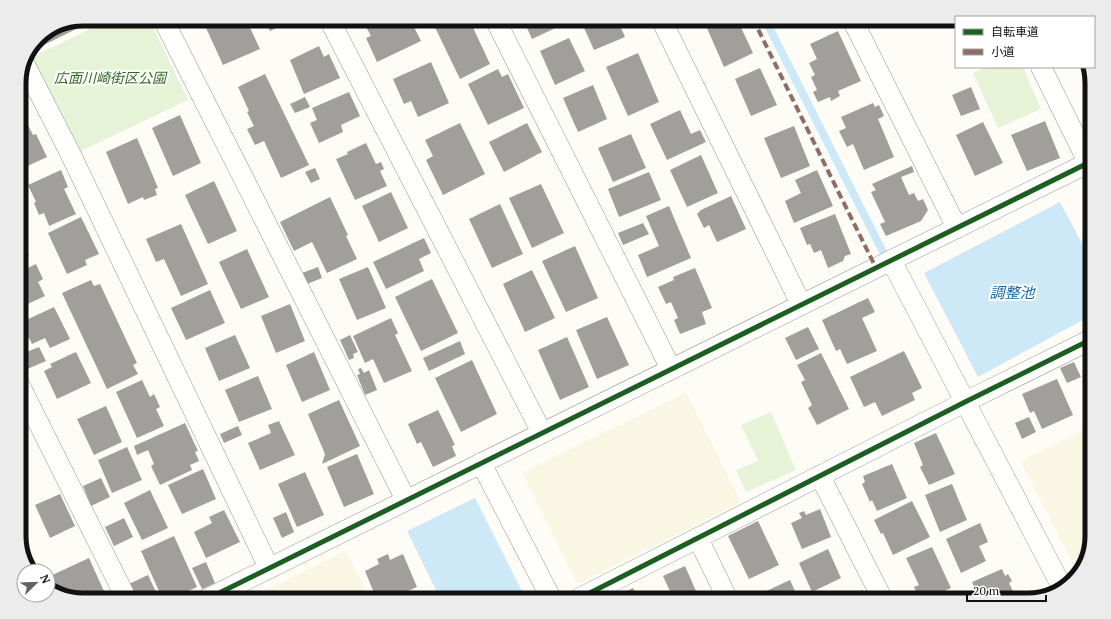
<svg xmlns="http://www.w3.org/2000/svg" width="1111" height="619" viewBox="0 0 1111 619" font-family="'PT Serif','Noto Sans JP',serif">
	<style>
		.farmland { fill: #f9f7e4 }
		.green { fill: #e7f3d7 }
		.water { fill: #cde8f7 }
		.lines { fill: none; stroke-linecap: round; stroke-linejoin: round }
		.stream { stroke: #cde8f7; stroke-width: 8 }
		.building { fill: #a19f9c }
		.minor-casing { stroke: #979795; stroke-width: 21 }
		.minor { stroke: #fffffe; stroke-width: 20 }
		.quiet { stroke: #8d6e63; stroke-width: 4; stroke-dasharray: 8 4; stroke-linecap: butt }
		.cycleway-casing { stroke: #fff; stroke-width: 8 }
		.cycleway { stroke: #1b5e20; stroke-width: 5 }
		.labels { text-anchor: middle; stroke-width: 4; stroke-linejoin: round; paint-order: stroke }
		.park-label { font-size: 14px; font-style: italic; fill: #2f6b1f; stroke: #fff }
		.water-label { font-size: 15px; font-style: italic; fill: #1768a6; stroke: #fff }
		.rim { fill: none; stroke: #111; stroke-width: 5 }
	</style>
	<rect width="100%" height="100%" fill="#fdfcf7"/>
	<!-- farmland -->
	<g class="farmland">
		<polygon points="686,392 741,503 577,584 522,473"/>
		<polygon points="1092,426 1092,537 1084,568 1078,574 1021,461"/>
		<polygon points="346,550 371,600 246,600"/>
	</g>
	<!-- green -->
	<g class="green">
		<polygon points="111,19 149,19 188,100 79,152 32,57"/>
		<polygon points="986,67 1023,67 1041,109 998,128 973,73"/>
		<polygon points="771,412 796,470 746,492 736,470 758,461 741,425"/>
	</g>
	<!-- water -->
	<g class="water">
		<polygon points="1060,202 1092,262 1092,315 978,377 924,273"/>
		<polygon points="475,498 523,593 509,600 441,600 407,531"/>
	</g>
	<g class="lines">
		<!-- stream -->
		<polyline class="stream" points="765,19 882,250"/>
	</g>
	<!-- building -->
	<g class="building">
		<polygon points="202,19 246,19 260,49 223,65"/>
		<polygon points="264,19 295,19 270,31"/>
		<polygon points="362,19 410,19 421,41 377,62 366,38 371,36"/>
		<polygon points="431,19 469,19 490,64 460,79"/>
		<polygon points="523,19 559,19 562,25 532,39"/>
		<polygon points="580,19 617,19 625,37 594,50"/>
		<polygon points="703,19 737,19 753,53 724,67"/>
		<polygon points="799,19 820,19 802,27"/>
		<polygon points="77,21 80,27 42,46 38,37"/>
		<polygon points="838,31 861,81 838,91 840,96 831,101 830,97 818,102 813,92 817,90 811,77 815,75 809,63 817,59 810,44"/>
		<polygon points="569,38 585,71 555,85 540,51"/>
		<polygon points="319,46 324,57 329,54 340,78 304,94 290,60"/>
		<polygon points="638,53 659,102 628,116 606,67"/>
		<polygon points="431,62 449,103 418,117 411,101 404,104 393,79"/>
		<polygon points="1083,67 1088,67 1091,76 1088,77"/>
		<polygon points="760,68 777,105 751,116 735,79"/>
		<polygon points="498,69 502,77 508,74 524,108 488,125 468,84"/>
		<polygon points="265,74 309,165 281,178 264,141 255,145 247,129 254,126 247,112 249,111 238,87"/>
		<polygon points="593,85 607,119 578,132 563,98"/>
		<polygon points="971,87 980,109 961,116 952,95"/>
		<polygon points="349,92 360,116 341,125 343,132 319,143 310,123 317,120 312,108"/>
		<polygon points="305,97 310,107 295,113 290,104"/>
		<polygon points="873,103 875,107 879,105 884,116 878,119 894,157 864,170 853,144 847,147 839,131 846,128 841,117"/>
		<polygon points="680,110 691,134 700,130 706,142 667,160 650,124"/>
		<polygon points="180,115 201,163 173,176 152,128"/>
		<polygon points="25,119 33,135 36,134 47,157 19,170 19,122"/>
		<polygon points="1045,121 1060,158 1027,171 1011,135"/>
		<polygon points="983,122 1003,163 975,176 956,135"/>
		<polygon points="460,123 485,174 443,195 426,160 433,156 425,140"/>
		<polygon points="527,123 542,152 504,172 489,142"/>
		<polygon points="794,126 810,166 781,178 764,138"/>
		<polygon points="631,134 646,168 613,182 598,148"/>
		<polygon points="137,138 158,188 155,189 157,195 144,200 143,197 128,204 106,152"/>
		<polygon points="366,143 376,164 381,162 384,169 380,171 387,186 355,200 336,159 348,154 347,152"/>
		<polygon points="701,155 718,193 687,207 670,170"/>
		<polygon points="912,166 914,172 901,177 909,195 914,193 918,201 923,199 928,210 921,221 886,236 880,224 885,222 871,192 876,190 872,184"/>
		<polygon points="315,168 320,179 311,183 305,172"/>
		<polygon points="61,170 68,187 64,189 76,214 49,226 44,213 39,215 34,203 36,202 28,185"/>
		<polygon points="817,170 833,206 794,223 785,201 801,193 795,180"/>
		<polygon points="649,172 661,200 619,217 608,189"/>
		<polygon points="214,181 237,231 208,244 185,195"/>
		<polygon points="541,184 564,233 532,248 509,198"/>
		<polygon points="391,192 408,228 379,242 362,206"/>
		<polygon points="731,196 746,229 717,242 709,225 704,228 697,214 701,210"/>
		<polygon points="330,197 348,235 346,236 357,259 327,273 312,242 294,251 280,222"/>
		<polygon points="500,204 523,254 492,268 469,219"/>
		<polygon points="669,206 691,258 647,277 638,255 659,246 646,216"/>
		<polygon points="835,214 851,254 845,256 843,261 828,268 821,250 814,253 810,244 807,245 800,228"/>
		<polygon points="81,217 99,254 85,260 87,265 67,274 48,233"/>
		<polygon points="1092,218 1092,239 1084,222"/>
		<polygon points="643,223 649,234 623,245 618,233"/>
		<polygon points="181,224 208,284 181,296 164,259 156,262 146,239"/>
		<polygon points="19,235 29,255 19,259"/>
		<polygon points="424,238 431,253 419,259 424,271 386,289 373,262"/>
		<polygon points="575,246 598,298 566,312 542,261"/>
		<polygon points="247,249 269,297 241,309 219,262"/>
		<polygon points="36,264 43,279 38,282 45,296 19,308 19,272"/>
		<polygon points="318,267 322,278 307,284 302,273"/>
		<polygon points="368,267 386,308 357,320 339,279"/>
		<polygon points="695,268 712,308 702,312 706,324 680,334 674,320 678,318 671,302 666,304 658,287 674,280 673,277"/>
		<polygon points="532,270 555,318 525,332 503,284"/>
		<polygon points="432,279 458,333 421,351 395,297"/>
		<polygon points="91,280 94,286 100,284 137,363 133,365 138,374 107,389 62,293"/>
		<polygon points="210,290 225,323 186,340 171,308"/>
		<polygon points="868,298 875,312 862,318 877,351 847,364 840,349 836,351 822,320"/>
		<polygon points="290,304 305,341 276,353 261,316"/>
		<polygon points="54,307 70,339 50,348 45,338 32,344 29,338 24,340 19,326 24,323 24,321"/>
		<polygon points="607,317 629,365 597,379 576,330"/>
		<polygon points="391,318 398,333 395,335 412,371 384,383 373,359 365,363 353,336"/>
		<polygon points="808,327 819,349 796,360 785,338"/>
		<polygon points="235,335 250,368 219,381 205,348"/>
		<polygon points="350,335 358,352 353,354 354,358 349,360 340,340"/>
		<polygon points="567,337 589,387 560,400 538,350"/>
		<polygon points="460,341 465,354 429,371 423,358"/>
		<polygon points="39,347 46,361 25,370 19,359 19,355"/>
		<polygon points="904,351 922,388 912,393 915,400 882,416 875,402 864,407 850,377"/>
		<polygon points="76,352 91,383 57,399 44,371 52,367 50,364"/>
		<polygon points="314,352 330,390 302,402 286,365"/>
		<polygon points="821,353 849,409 817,425 808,408 812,405 801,382 805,380 797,365"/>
		<polygon points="472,360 497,414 461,432 435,378"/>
		<polygon points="1074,362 1081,377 1067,383 1060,368"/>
		<polygon points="361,368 364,373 369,370 377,390 365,395 357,375 360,374 358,369"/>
		<polygon points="258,376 272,409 239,422 225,390"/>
		<polygon points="1057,379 1073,415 1042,429 1034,411 1030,413 1022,394"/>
		<polygon points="142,380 150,397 154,394 160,407 156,409 164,426 137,438 116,392"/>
		<polygon points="339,400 360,446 322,464 325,454 308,414"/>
		<polygon points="106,406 122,442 94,455 77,419"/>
		<polygon points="438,410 455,445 452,446 456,456 433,467 421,442 417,444 408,424"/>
		<polygon points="1029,417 1036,432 1022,439 1015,423"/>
		<polygon points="279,421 295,455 260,470 248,443 271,433 268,425"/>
		<polygon points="185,423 198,451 195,452 199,461 190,465 192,470 160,485 151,466 154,464 148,450 137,455 134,446"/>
		<polygon points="238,426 242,435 224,443 220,434"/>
		<polygon points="936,433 955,474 929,485 920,467 923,465 914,443"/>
		<polygon points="127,447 142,480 112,493 98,460"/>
		<polygon points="357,454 374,494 344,507 327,467"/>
		<polygon points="892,464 907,498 877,511 872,500 870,502 862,484 865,482 863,476"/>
		<polygon points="203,469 216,499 182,514 168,485"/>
		<polygon points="305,472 324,515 297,527 278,484"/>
		<polygon points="101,478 110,497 91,506 83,486"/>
		<polygon points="952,484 967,520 940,532 925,495"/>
		<polygon points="19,486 25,498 19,501"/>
		<polygon points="150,490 168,528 142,540 124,503"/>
		<polygon points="60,494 75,526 50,538 35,505"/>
		<polygon points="912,501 930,537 893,555 883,533 881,534 874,520"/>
		<polygon points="820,509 831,537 802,549 791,523 802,518 799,513 804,511 806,515"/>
		<polygon points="224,510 240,542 206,558 194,532 212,523 209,517"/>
		<polygon points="286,512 294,532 282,538 273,518"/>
		<polygon points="124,518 133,537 114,546 105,527"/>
		<polygon points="758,521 779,565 749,579 728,536"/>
		<polygon points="980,523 988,542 979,546 986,561 961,573 946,539"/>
		<polygon points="19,534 30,557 25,559 19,540"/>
		<polygon points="174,536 197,587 168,600 163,600 141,551"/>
		<polygon points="932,547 951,588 923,600 920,600 914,587 919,585 906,558"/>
		<polygon points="828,549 841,578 812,592 799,563"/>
		<polygon points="388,554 390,560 403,554 417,587 387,600 377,600 365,571 379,564 377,559"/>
		<polygon points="89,558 108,600 83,600 55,593 48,577"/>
		<polygon points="206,562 215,583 202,589 192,568"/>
		<polygon points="685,566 700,600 674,600 663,576"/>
		<polygon points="1002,569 1005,576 1008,574 1012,581 1009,583 1017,600 980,600 972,582"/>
		<polygon points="148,575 157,594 145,600 137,600 129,584"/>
		<polygon points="790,580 799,600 762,600 760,594"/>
		<polygon points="633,588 639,600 608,600"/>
		<polygon points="862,590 866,600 842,600"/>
		<polygon points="420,592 424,600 405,600"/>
	</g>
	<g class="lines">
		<!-- minor casing -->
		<g class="minor-casing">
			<g id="minor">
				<polyline points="163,19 406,500"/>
				<polyline points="329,19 542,433"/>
				<polyline points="495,19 671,369"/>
				<polyline points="661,19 801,304"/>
				<polyline points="854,19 854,23 957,228"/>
				<polyline points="25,65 71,155 269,568"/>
				<polyline points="1041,67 1088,162"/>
				<polyline points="891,260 1063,589"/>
				<polyline points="19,384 127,600"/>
				<polyline points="481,463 552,600"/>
				<polyline points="820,476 883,600"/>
				<polyline points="698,538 728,600"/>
				<polyline points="205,600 1092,161"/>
				<polyline points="576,600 965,402 1092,339"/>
			</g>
		</g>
		<!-- minor -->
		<use href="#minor" class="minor"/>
		<!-- quiet -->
		<polyline class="quiet" points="753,19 876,268"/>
		<!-- cycleway casing -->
		<g class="cycleway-casing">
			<g id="cycleway">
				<polyline points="205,600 1092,161"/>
				<polyline points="576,600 965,402 1092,339"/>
			</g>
		</g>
		<!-- cycleway -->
		<use href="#cycleway" class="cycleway"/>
	</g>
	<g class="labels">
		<!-- park labels -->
		<g class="park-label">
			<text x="110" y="83">広面川崎街区公園</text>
		</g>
		<!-- water labels -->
		<g class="water-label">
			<text x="1012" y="298">調整池</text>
		</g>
	</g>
	<!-- crop -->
	<path d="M0 0H1111V619H0ZM83 26H1028A57 57 0 0 1 1085 83V536A57 57 0 0 1 1028 593H83A57 57 0 0 1 26 536V83A57 57 0 0 1 83 26Z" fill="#ececec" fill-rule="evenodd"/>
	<path class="rim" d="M83 26H1028A57 57 0 0 1 1085 83V536A57 57 0 0 1 1028 593H83A57 57 0 0 1 26 536V83A57 57 0 0 1 83 26Z"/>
	<!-- legend -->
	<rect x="955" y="16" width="140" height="52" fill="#ffffff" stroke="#a0a0a0"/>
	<rect x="963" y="29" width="20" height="6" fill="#1b5e20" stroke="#a0a0a0"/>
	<text x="991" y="36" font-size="12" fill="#111111">自転車道</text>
	<rect x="963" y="49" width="20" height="6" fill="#8d6e63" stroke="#a0a0a0"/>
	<text x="991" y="56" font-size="12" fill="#111111">小道</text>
	<!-- north arrow -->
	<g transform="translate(36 583) rotate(67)"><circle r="19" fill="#ffffff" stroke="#a0a0a0"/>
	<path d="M0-3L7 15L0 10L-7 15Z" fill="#646362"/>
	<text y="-6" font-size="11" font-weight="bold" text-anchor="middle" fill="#111111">N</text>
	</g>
	<!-- scale -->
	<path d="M967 595v6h79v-6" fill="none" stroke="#111111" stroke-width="2"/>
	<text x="973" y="595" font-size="12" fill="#111111" stroke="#ffffff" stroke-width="3" paint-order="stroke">20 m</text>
</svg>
